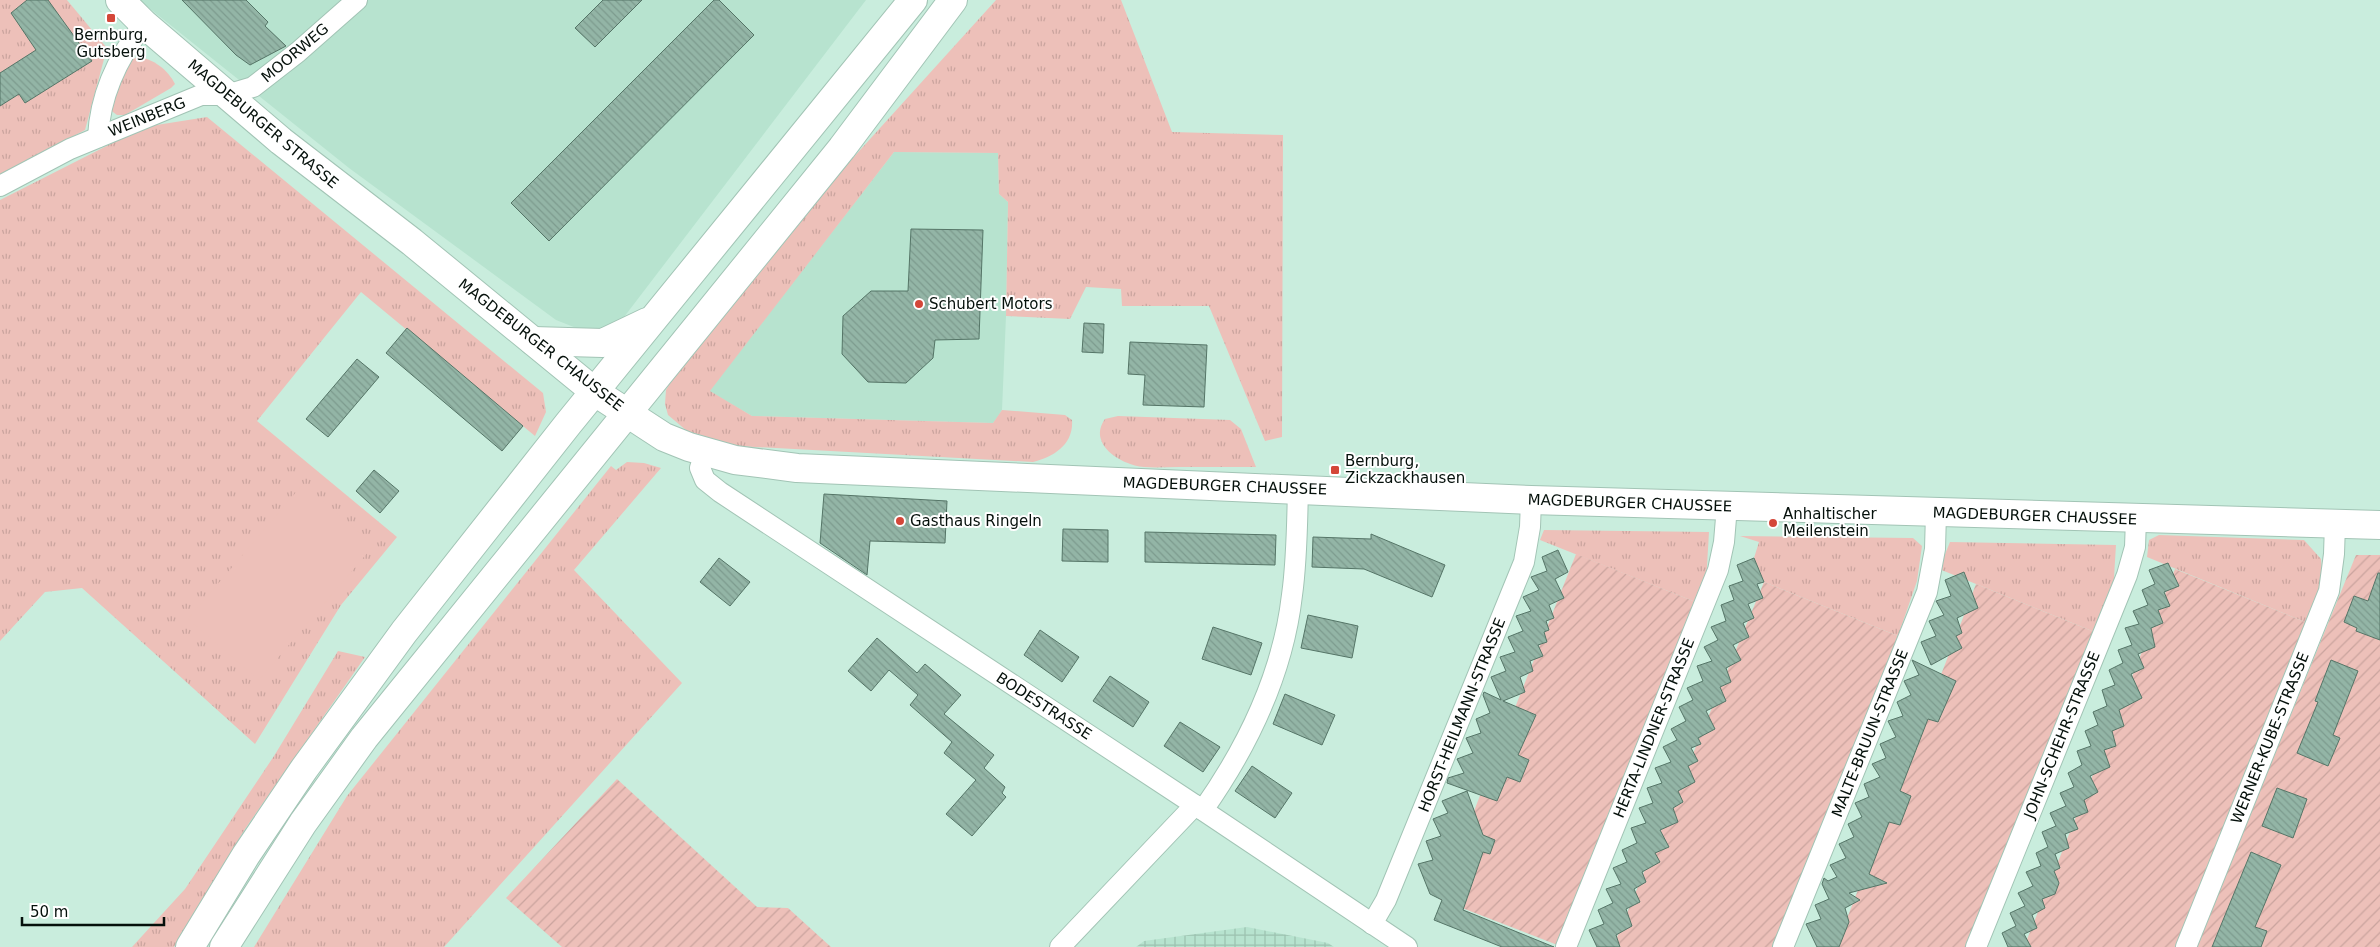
<svg xmlns="http://www.w3.org/2000/svg" width="2380" height="947" viewBox="0 0 2380 947" font-family="'DejaVu Sans',sans-serif">
	<style>
		.built { fill: #b7e3cf }
		.industrial { fill: url(#industrial-grid) }
		.grass { fill: url(#grass-tufts) }
		.park { fill: #edc0b9 }
		.garden { fill: url(#garden-furrows) }
		.building { fill: url(#building-back-hatch); stroke: #557567 }
		.lines { fill: none; stroke-linecap: round; stroke-linejoin: round }
		.street-casing { stroke: #a2c4b5; stroke-width: 22 }
		.secondary-casing { stroke: #a2c4b5; stroke-width: 30 }
		.primary-casing { stroke: #a2c4b5; stroke-width: 30 }
		.street { stroke: #fff; stroke-width: 20 }
		.secondary { stroke: #fff; stroke-width: 28 }
		.primary { stroke: #fff; stroke-width: 28 }
		.poi-dot { fill: #d44739; stroke: #fff; stroke-width: 2 }
		.labels { text-anchor: middle; stroke-width: 4; stroke-linejoin: round; paint-order: stroke }
		.poi-label { font-size: 15px; fill: #05100b; stroke: #fff; text-anchor: start }
		.street-label { font-size: 15px; fill: #05100b; stroke: #fff }
	</style>
	<defs>
		<pattern id="industrial-grid" width="8" height="8" patternUnits="userSpaceOnUse" patternTransform="scale(1.25)"><rect width="8" height="8" fill="#b7e3cf"/><path d="M0 4h8M4 0v8" fill="none" stroke="#9cc2b0"/></pattern>
		<pattern id="grass-tufts" width="24" height="20" patternUnits="userSpaceOnUse" patternTransform="scale(1.25)"><rect width="24" height="20" fill="#edc0b9"/><path d="M3 7l-1-3M5 7V3M7 7l1-3M15 17l-1-3M17 17v-4M19 17l1-3" fill="none" stroke="#caa49e"/></pattern>
		<pattern id="garden-furrows" width="10" height="10" patternUnits="userSpaceOnUse" patternTransform="scale(1.25)"><rect width="10" height="10" fill="#edc0b9"/><path d="M-1 1l2-2M0 10L10 0M9 11l2-2" fill="none" stroke="#caa49e"/></pattern>
		<pattern id="building-back-hatch" width="6" height="6" patternUnits="userSpaceOnUse" patternTransform="scale(1.25)"><rect width="6" height="6" fill="#93b5a6"/><path d="M-1 5l2 2M0 0l6 6M5-1l2 2" fill="none" stroke="#7d9b8e"/></pattern>
	</defs>
	<rect width="100%" height="100%" fill="#c9eddd"/>
	<!-- built -->
	<g class="built">
		<polygon points="139,0 866,0 621,321 605,329 584,331 556,320 349,168"/>
		<polygon points="894,152 998,153 999,194 1008,202 1006,316 1002,410 997,418 993,423 752,416 709,391"/>
	</g>
	<!-- industrial -->
	<polygon class="industrial" points="1247,927 1328,943 1334,947 1136,947 1144,941"/>
	<!-- grass -->
	<g class="grass">
		<polygon points="0,0 67,0 107,48 85,130 0,175"/>
		<path d="M996,0H1121L1172,132L1283,135L1282,437L1265,441L1209,306H1122L1121,289L1086,287L1070,319L1006,316L1008,202L999,194L998,153L894,152L710,391L752,416L993,423L1002,410L1065,415L1072,420C1074,444 1054,457 1033,462L737,446L687,431L668,415L665,404L666,390L673,377L842,170Z"/>
		<path d="M137,57C153,58 168,70 175,84L171,88L125,115H117L109,109L129,61Z"/>
		<polygon points="207,117 543,393 546,412 535,436 361,292 257,421 397,537 341,605 255,744 82,588 45,592 0,641 0,200 144,127"/>
		<path d="M1118,416L1230,420L1241,429L1256,467C1230,467 1204,467 1179,467C1167,467 1155,468 1144,467C1121,465 1087,444 1105,419Z"/>
		<polygon points="627,462 644,463 661,468 574,570 682,683 444,947 254,947 347,796 611,466 616,470"/>
		<polygon points="1544,530 1709,532 1706,583 1698,603 1540,540"/>
		<polygon points="2159,535 2304,540 2321,559 2324,592 2310,624 2147,557 2149,540"/>
		<polygon points="1740,536 1913,538 1922,546 1917,581 1898,636 1764,582 1754,558 1759,542"/>
		<polygon points="1950,542 2116,545 2113,594 2097,633 1939,569"/>
		<polygon points="338,651 365,657 245,829 174,947 132,947 185,889 274,756"/>
	</g>
	<!-- park -->
	<polygon class="park" points="303,484 374,545 259,680 188,619"/>
	<!-- garden -->
	<g class="garden">
		<polygon points="1576,554 1698,603 1560,946 1439,899"/>
		<polygon points="2356,555 2380,555 2380,947 2196,947"/>
		<polygon points="2175,569 2310,624 2175,947 2024,947"/>
		<polygon points="1764,582 1898,636 1775,947 1613,947"/>
		<polygon points="1976,584 2097,633 1971,947 1836,947"/>
		<polygon points="617,779 757,907 788,908 831,947 562,947 506,898"/>
	</g>
	<!-- building -->
	<g class="building">
		<polygon points="27,0 48,0 92,61 25,103 19,94 0,106 0,73 36,50 11,13"/>
		<polygon points="182,0 246,0 268,22 265,26 286,46 250,65 236,55"/>
		<polygon points="603,0 642,0 595,47 575,28"/>
		<polygon points="714,0 719,0 754,35 549,241 511,203"/>
		<polygon points="911,229 983,230 979,339 935,340 933,358 906,383 868,382 842,354 843,316 871,291 908,291"/>
		<polygon points="1084,323 1104,324 1103,353 1082,352"/>
		<polygon points="407,328 523,426 502,451 386,353"/>
		<polygon points="1130,342 1207,345 1204,407 1143,405 1145,375 1128,374"/>
		<polygon points="357,359 379,377 328,437 306,419"/>
		<polygon points="374,470 399,491 380,513 356,491"/>
		<polygon points="824,494 947,501 945,543 870,541 867,575 820,543"/>
		<polygon points="1063,529 1108,530 1108,562 1062,561"/>
		<polygon points="1145,532 1276,535 1275,565 1145,562"/>
		<polygon points="1371,534 1445,565 1432,597 1364,569 1312,567 1313,537 1371,539"/>
		<polygon points="1558,550 1568,572 1555,579 1564,598 1549,605 1554,618 1546,621 1549,630 1544,632 1547,642 1538,645 1543,656 1530,661 1533,671 1520,677 1525,692 1503,701 1536,715 1518,755 1529,760 1520,782 1507,777 1497,801 1447,783 1448,778 1464,773 1457,759 1473,753 1466,738 1481,733 1476,719 1490,713 1483,695 1484,692 1501,700 1491,677 1506,671 1500,657 1515,652 1508,637 1523,631 1516,616 1531,611 1523,597 1539,590 1531,577 1547,571 1542,557"/>
		<polygon points="719,558 750,582 730,606 700,582"/>
		<polygon points="1754,558 1764,582 1757,584 1763,598 1748,604 1754,618 1743,623 1749,637 1733,645 1741,660 1726,668 1731,682 1720,687 1726,701 1706,711 1715,729 1698,738 1701,744 1691,748 1698,761 1688,766 1695,782 1678,791 1683,802 1673,808 1678,822 1660,830 1669,847 1655,853 1660,862 1642,872 1646,882 1634,889 1640,902 1626,909 1632,926 1616,935 1620,947 1597,947 1589,930 1604,924 1598,910 1613,903 1606,889 1621,884 1613,868 1627,862 1622,850 1637,843 1631,828 1646,823 1639,808 1653,803 1647,788 1662,783 1655,768 1671,762 1663,747 1677,740 1671,729 1686,721 1679,707 1693,700 1687,688 1703,681 1697,666 1712,661 1704,647 1718,640 1711,627 1726,621 1721,605 1734,600 1729,586 1743,581 1737,565"/>
		<polygon points="2168,563 2179,586 2164,592 2170,606 2158,610 2163,623 2151,628 2155,647 2138,654 2144,668 2131,674 2142,698 2119,710 2124,726 2112,731 2116,746 2104,750 2110,767 2090,776 2098,792 2084,800 2088,812 2073,818 2078,829 2065,834 2069,848 2055,854 2060,868 2054,871 2059,883 2055,894 2042,899 2045,908 2032,915 2037,928 2024,934 2031,947 2008,947 2002,933 2016,926 2010,913 2025,906 2018,893 2033,886 2026,872 2041,866 2036,853 2048,847 2042,832 2056,826 2050,813 2066,806 2060,793 2074,787 2068,773 2082,765 2077,751 2091,746 2085,731 2098,725 2093,712 2107,706 2102,690 2115,685 2109,670 2123,663 2118,650 2132,645 2125,628 2139,624 2133,611 2148,605 2142,590 2155,584 2149,570"/>
		<polygon points="1964,572 1978,608 1957,618 1962,633 1956,636 1962,648 1931,665 1921,642 1936,636 1929,621 1944,615 1936,601 1951,596 1945,580"/>
		<polygon points="2378,573 2380,573 2380,640 2356,631 2357,628 2344,622 2354,596 2368,601"/>
		<polygon points="1308,615 1358,626 1352,658 1301,648"/>
		<polygon points="1213,627 1262,643 1251,675 1202,659"/>
		<polygon points="1040,630 1079,657 1062,682 1024,655"/>
		<polygon points="877,638 917,673 925,664 961,695 944,714 994,755 984,768 1005,787 1002,793 1006,797 972,836 946,814 976,780 944,753 952,742 910,705 918,695 889,670 871,691 848,671"/>
		<polygon points="1912,660 1956,681 1938,722 1928,719 1900,791 1911,796 1900,825 1889,822 1869,874 1887,883 1849,893 1860,900 1845,908 1849,922 1839,947 1817,947 1806,924 1821,919 1815,905 1829,899 1822,884 1824,878 1828,881 1837,877 1830,865 1846,858 1839,844 1854,837 1848,824 1862,817 1855,803 1869,797 1864,784 1880,777 1872,764 1886,758 1880,744 1896,737 1888,721 1903,716 1897,702 1911,695 1904,681 1919,675"/>
		<polygon points="2331,660 2358,671 2333,735 2340,738 2328,766 2297,753 2318,702 2315,701"/>
		<polygon points="1110,676 1149,702 1133,727 1093,701"/>
		<polygon points="1285,694 1335,715 1322,745 1273,724"/>
		<polygon points="1180,722 1220,747 1203,772 1164,746"/>
		<polygon points="1252,766 1292,793 1275,818 1235,791"/>
		<polygon points="2277,788 2307,799 2293,838 2262,826"/>
		<polygon points="1467,791 1483,835 1495,840 1490,854 1483,852 1463,910 1554,947 1502,947 1434,920 1442,900 1430,894 1418,864 1433,860 1426,841 1441,836 1433,819 1448,813 1442,801"/>
		<polygon points="2251,852 2281,865 2255,927 2267,931 2261,947 2212,947"/>
	</g>
	<g class="lines">
		<!-- street casing -->
		<g class="street-casing">
			<g id="street">
				<path d="M98,137C100,95 118,57 144,24"/>
				<polyline points="0,186 70,149 201,95 226,95 253,87 298,52 357,0"/>
				<polyline points="705,453 700,468 705,480 720,492 1195,805 1407,947"/>
				<path d="M1203,810C1248,746 1283,674 1292,595C1297,560 1297,524 1298,489"/>
				<polyline points="1372,924 1386,900 1524,562 1530,527 1531,500"/>
				<polyline points="1060,947 1195,805"/>
				<polyline points="1566,947 1718,570 1724,542 1727,506"/>
				<polyline points="1783,947 1927,592 1935,549 1936,513"/>
				<polyline points="1976,947 2127,575 2135,547 2136,519"/>
				<polyline points="2186,947 2329,591 2334,554 2335,524"/>
			</g>
		</g>
		<!-- secondary casing -->
		<g class="secondary-casing">
			<polyline id="secondary" points="120,0 144,24 281,141 412,242 595,392 664,437 689,447 735,460 797,468 1531,500 2380,525"/>
		</g>
		<!-- primary casing -->
		<g class="primary-casing">
			<g id="primary">
				<polyline points="533,341 603,343 647,322"/>
				<polyline points="190,947 246,855 304,769 404,632 568,424 913,0"/>
				<polyline points="224,947 303,823 364,738 842,148 953,0"/>
			</g>
		</g>
		<!-- street -->
		<use href="#street" class="street"/>
		<!-- secondary -->
		<use href="#secondary" class="secondary"/>
		<!-- primary -->
		<use href="#primary" class="primary"/>
	</g>
	<!-- markers -->
	<g class="poi-dot">
		<rect x="106" y="13" width="10" height="10" rx="2.5"/>
		<circle cx="919" cy="304" r="5"/>
		<rect x="1330" y="465" width="10" height="10" rx="2.5"/>
		<circle cx="900" cy="521" r="5"/>
		<circle cx="1773" cy="523" r="5"/>
	</g>
	<g class="labels">
		<!-- poi labels -->
		<g class="poi-label">
			<text x="111" y="40" text-anchor="middle">Bernburg,<tspan x="111" dy="17">Gutsberg</tspan></text>
			<text x="929" y="309">Schubert Motors</text>
			<text x="1345" y="466">Bernburg,<tspan x="1345" dy="17">Zickzackhausen</tspan></text>
			<text x="1783" y="519">Anhaltischer<tspan x="1783" dy="17">Meilenstein</tspan></text>
			<text x="910" y="526">Gasthaus Ringeln</text>
		</g>
		<!-- street labels -->
		<g class="street-label">
			<text transform="translate(295 53) rotate(-40)" y="5">MOORWEG</text>
			<text transform="translate(147 117) rotate(-22)" y="5">WEINBERG</text>
			<text transform="translate(263 124) rotate(40)" y="5">MAGDEBURGER STRASSE</text>
			<text transform="translate(541 345) rotate(38)" y="5">MAGDEBURGER CHAUSSEE</text>
			<text transform="translate(1225 486) rotate(2)" y="5">MAGDEBURGER CHAUSSEE</text>
			<text transform="translate(1630 503) rotate(2)" y="5">MAGDEBURGER CHAUSSEE</text>
			<text transform="translate(2035 516) rotate(2)" y="5">MAGDEBURGER CHAUSSEE</text>
			<text transform="translate(1044 706) rotate(33)" y="5">BODESTRASSE</text>
			<text transform="translate(1462 715) rotate(-68)" y="5">HORST-HEILMANN-STRASSE</text>
			<text transform="translate(1654 728) rotate(-68)" y="5">HERTA-LINDNER-STRASSE</text>
			<text transform="translate(1870 733) rotate(-68)" y="5">MALTE-BRUUN-STRASSE</text>
			<text transform="translate(2062 735) rotate(-68)" y="5">JOHN-SCHEHR-STRASSE</text>
			<text transform="translate(2270 738) rotate(-68)" y="5">WERNER-KUBE-STRASSE</text>
		</g>
	</g>
	<!-- scale -->
	<path d="M22 917v8h142v-8" fill="none" stroke="#05100b" stroke-width="2.5"/>
	<text x="30" y="917" font-size="15" fill="#05100b" stroke="#ffffff" stroke-width="4" paint-order="stroke">50 m</text>
</svg>
